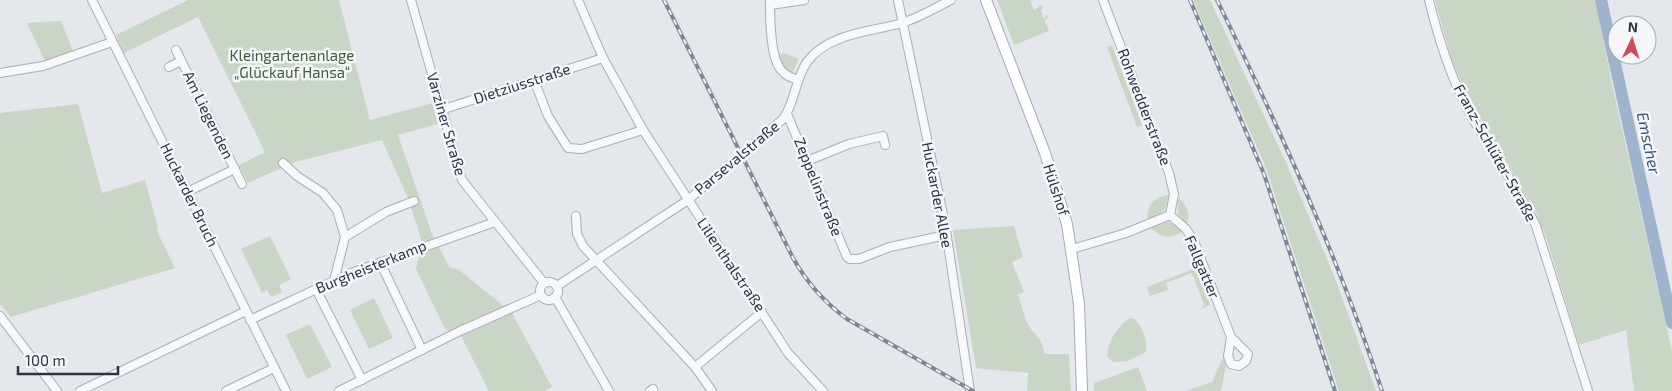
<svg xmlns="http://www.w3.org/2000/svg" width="1672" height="391" viewBox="0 0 1672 391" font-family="'Exo 2',sans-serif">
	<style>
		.green { fill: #c9d6c5 }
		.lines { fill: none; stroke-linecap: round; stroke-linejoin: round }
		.river { stroke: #9fb4cc; stroke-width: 12 }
		.minor-casing { stroke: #a9aeb7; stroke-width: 10 }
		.major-casing { stroke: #a3abb8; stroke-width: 12 }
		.minor { stroke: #f7f8fa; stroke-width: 8 }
		.major { stroke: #fff; stroke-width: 10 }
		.rail-casing { stroke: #7d8696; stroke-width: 4 }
		.rail { stroke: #f4f6f9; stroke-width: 2; stroke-dasharray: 5.5; stroke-linecap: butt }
		.labels { text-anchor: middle; stroke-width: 5; stroke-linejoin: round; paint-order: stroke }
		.park-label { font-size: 15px; fill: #3f6138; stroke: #f4f6f9 }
		.street-label { font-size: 15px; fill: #2b3445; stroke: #f4f6f9 }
		.water-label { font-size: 16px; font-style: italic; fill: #34527a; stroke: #f4f6f9 }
	</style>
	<rect width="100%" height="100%" fill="#e4e7ec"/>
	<!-- green -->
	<g class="green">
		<polygon points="188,0 339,0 370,120 433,103 438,124 398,135 432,234 450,268 458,269 512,313 552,387 545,391 489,391 461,336 445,329 416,269 422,242 408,198 382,140 295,162 248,183 239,165 265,152 198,17 124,53 116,35"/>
		<polygon points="997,0 1030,0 1034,10 1039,7 1039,5 1044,6 1041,11 1044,19 1047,15 1049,16 1045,21 1049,31 1014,45"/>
		<polygon points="1193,0 1210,0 1288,167 1335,278 1376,391 1339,391 1266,168"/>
		<polygon points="1435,0 1596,0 1611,80 1672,351 1672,391 1634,391 1626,330 1579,345 1546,237 1535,210 1470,101 1451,58"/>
		<polygon points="61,21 73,51 45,61 27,23"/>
		<polygon points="1112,45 1142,125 1137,127 1107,47"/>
		<polygon points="784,53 799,59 792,73 782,68 778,55"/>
		<polygon points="78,104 102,193 145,180 158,228 156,229 175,268 11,317 0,304 0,113"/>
		<path d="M1169,195L1165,209L1148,222C1145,207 1154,196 1169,195Z"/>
		<path d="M1178,198C1187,204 1190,214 1187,225L1178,214Z"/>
		<path d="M1168,222L1178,226L1183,231C1172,239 1160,238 1151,228Z"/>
		<path d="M1014,226L1023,257L1012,262L1024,292L1018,295C1022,305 1024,318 1029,326C1036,337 1044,340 1044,354H1069L1071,391H1027L1028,373L976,368L953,230Z"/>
		<polygon points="270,236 291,279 279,285 282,292 271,297 267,290 262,293 241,249"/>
		<polygon points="1196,268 1210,305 1201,309 1204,305 1192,273 1166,283 1168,290 1150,296 1147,287"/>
		<polygon points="374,298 393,338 369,349 350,310"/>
		<path d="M1130,318L1135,319C1143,330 1147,338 1146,352L1127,361L1113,362L1107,356C1108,341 1118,325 1130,318Z"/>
		<polygon points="310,324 332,367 307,379 286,335"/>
		<polygon points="1223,357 1226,365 1221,391 1186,391 1212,382"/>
		<polygon points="1138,367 1147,391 1094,391 1094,383"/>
	</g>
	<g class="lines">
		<!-- river -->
		<polyline class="river" points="1601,0 1672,323"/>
		<!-- minor casing -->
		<g class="minor-casing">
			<g id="minor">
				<polyline points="92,0 286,391"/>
				<polyline points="411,0 462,180 544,283"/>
				<polyline points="578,0 603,58 643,130 788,353 823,391"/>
				<path d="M770,0C770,17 770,57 781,70C786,76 792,78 798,80"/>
				<polyline points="898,0 945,224 970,391"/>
				<polyline points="1103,0 1169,173 1174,194 1170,215"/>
				<path d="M1429,0C1438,37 1449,73 1467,108C1488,148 1516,184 1536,226L1588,391"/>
				<polyline points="770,5 804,0"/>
				<polyline points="176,50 242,184"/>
				<polyline points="169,67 181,61"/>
				<polyline points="0,73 43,66 112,42"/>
				<polyline points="534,80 548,116 568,148 582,149 643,130"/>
				<polyline points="441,110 603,58"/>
				<polyline points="787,114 847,257 850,259 859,259 890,247 946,235"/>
				<polyline points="807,161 849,144 883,136 885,145"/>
				<polyline points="283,163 297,176 323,193 337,210 345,237 334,281"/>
				<polyline points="187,192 235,169"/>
				<polyline points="1170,215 1186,229 1194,241 1231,337 1228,356 1231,364 1239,366 1246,361 1248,354 1231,337"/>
				<polyline points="576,216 577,234 583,246 695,367 712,391"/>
				<polyline points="345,237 386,212 414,201"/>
				<polyline points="1072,249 1126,233 1170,215"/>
				<polyline points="380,262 422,350"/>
				<circle cx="549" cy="291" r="9"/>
				<path d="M557,286L688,200L783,119C795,103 795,79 807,62C828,33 871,32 902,23C918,18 935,8 951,0"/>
				<polyline points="316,289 362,380"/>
				<polyline points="555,297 609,391"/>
				<polyline points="0,316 57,391"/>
				<polyline points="250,320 351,273 495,222"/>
				<polyline points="695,367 762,312"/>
				<polyline points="80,391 246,311"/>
				<polyline points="226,391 274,368"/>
				<polyline points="339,391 460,331 541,295"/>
				<polyline points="650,391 653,389"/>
			</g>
		</g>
		<!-- major casing -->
		<g class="major-casing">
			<polyline id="major" points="986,0 1045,153 1067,224 1079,304 1082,391"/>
		</g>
		<!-- minor -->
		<use href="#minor" class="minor"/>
		<!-- major -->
		<use href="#major" class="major"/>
		<!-- rail casing -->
		<g class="rail-casing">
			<g id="rail">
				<path d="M664,0L793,258C807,283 824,302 847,319L973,391"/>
				<polyline points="1190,0 1264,174 1335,391"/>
				<path d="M1217,0C1279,128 1338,256 1382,391"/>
			</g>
		</g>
		<!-- rail -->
		<use href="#rail" class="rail"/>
	</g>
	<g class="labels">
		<!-- park labels -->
		<g class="park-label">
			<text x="292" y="61">Kleingartenanlage<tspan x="292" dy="17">„Glückauf Hansa“</tspan></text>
		</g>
		<!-- street labels -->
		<g class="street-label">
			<text transform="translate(522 84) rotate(-18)" y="5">Dietziusstraße</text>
			<text transform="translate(1144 107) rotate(69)" y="5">Rohwedderstraße</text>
			<text transform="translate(208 115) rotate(64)" y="5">Am Liegenden</text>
			<text transform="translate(446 124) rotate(74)" y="5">Varziner Straße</text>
			<text transform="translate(1495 153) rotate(61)" y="5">Franz-Schlüter-Straße</text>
			<text transform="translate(737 158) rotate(-40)" y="5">Parsevalstraße</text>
			<text transform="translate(818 187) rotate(68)" y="5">Zeppelinstraße</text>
			<text transform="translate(1056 190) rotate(72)" y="5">Hülshof</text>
			<text transform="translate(189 195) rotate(64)" y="5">Huckarder Bruch</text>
			<text transform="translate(937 195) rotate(79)" y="5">Huckarder Allee</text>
			<text transform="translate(731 265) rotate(56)" y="5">Lilienthalstraße</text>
			<text transform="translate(371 267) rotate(-22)" y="5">Burgheisterkamp</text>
			<text transform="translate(1202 267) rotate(67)" y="5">Fallgatter</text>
		</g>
		<!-- water labels -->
		<g class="water-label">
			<text transform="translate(1649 143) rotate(78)" y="6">Emscher</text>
		</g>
	</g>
	<!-- north arrow -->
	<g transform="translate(1632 40) rotate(4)"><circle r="24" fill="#f4f6f9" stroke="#a4a8b1"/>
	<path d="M0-4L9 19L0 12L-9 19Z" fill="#d1495b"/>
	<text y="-8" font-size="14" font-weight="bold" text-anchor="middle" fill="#2b3445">N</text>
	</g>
	<!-- scale -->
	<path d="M18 366v8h100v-8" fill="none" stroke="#2b3445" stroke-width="2.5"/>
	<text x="25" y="366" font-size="15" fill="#2b3445" stroke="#f4f6f9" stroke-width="4" paint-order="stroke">100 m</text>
</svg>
